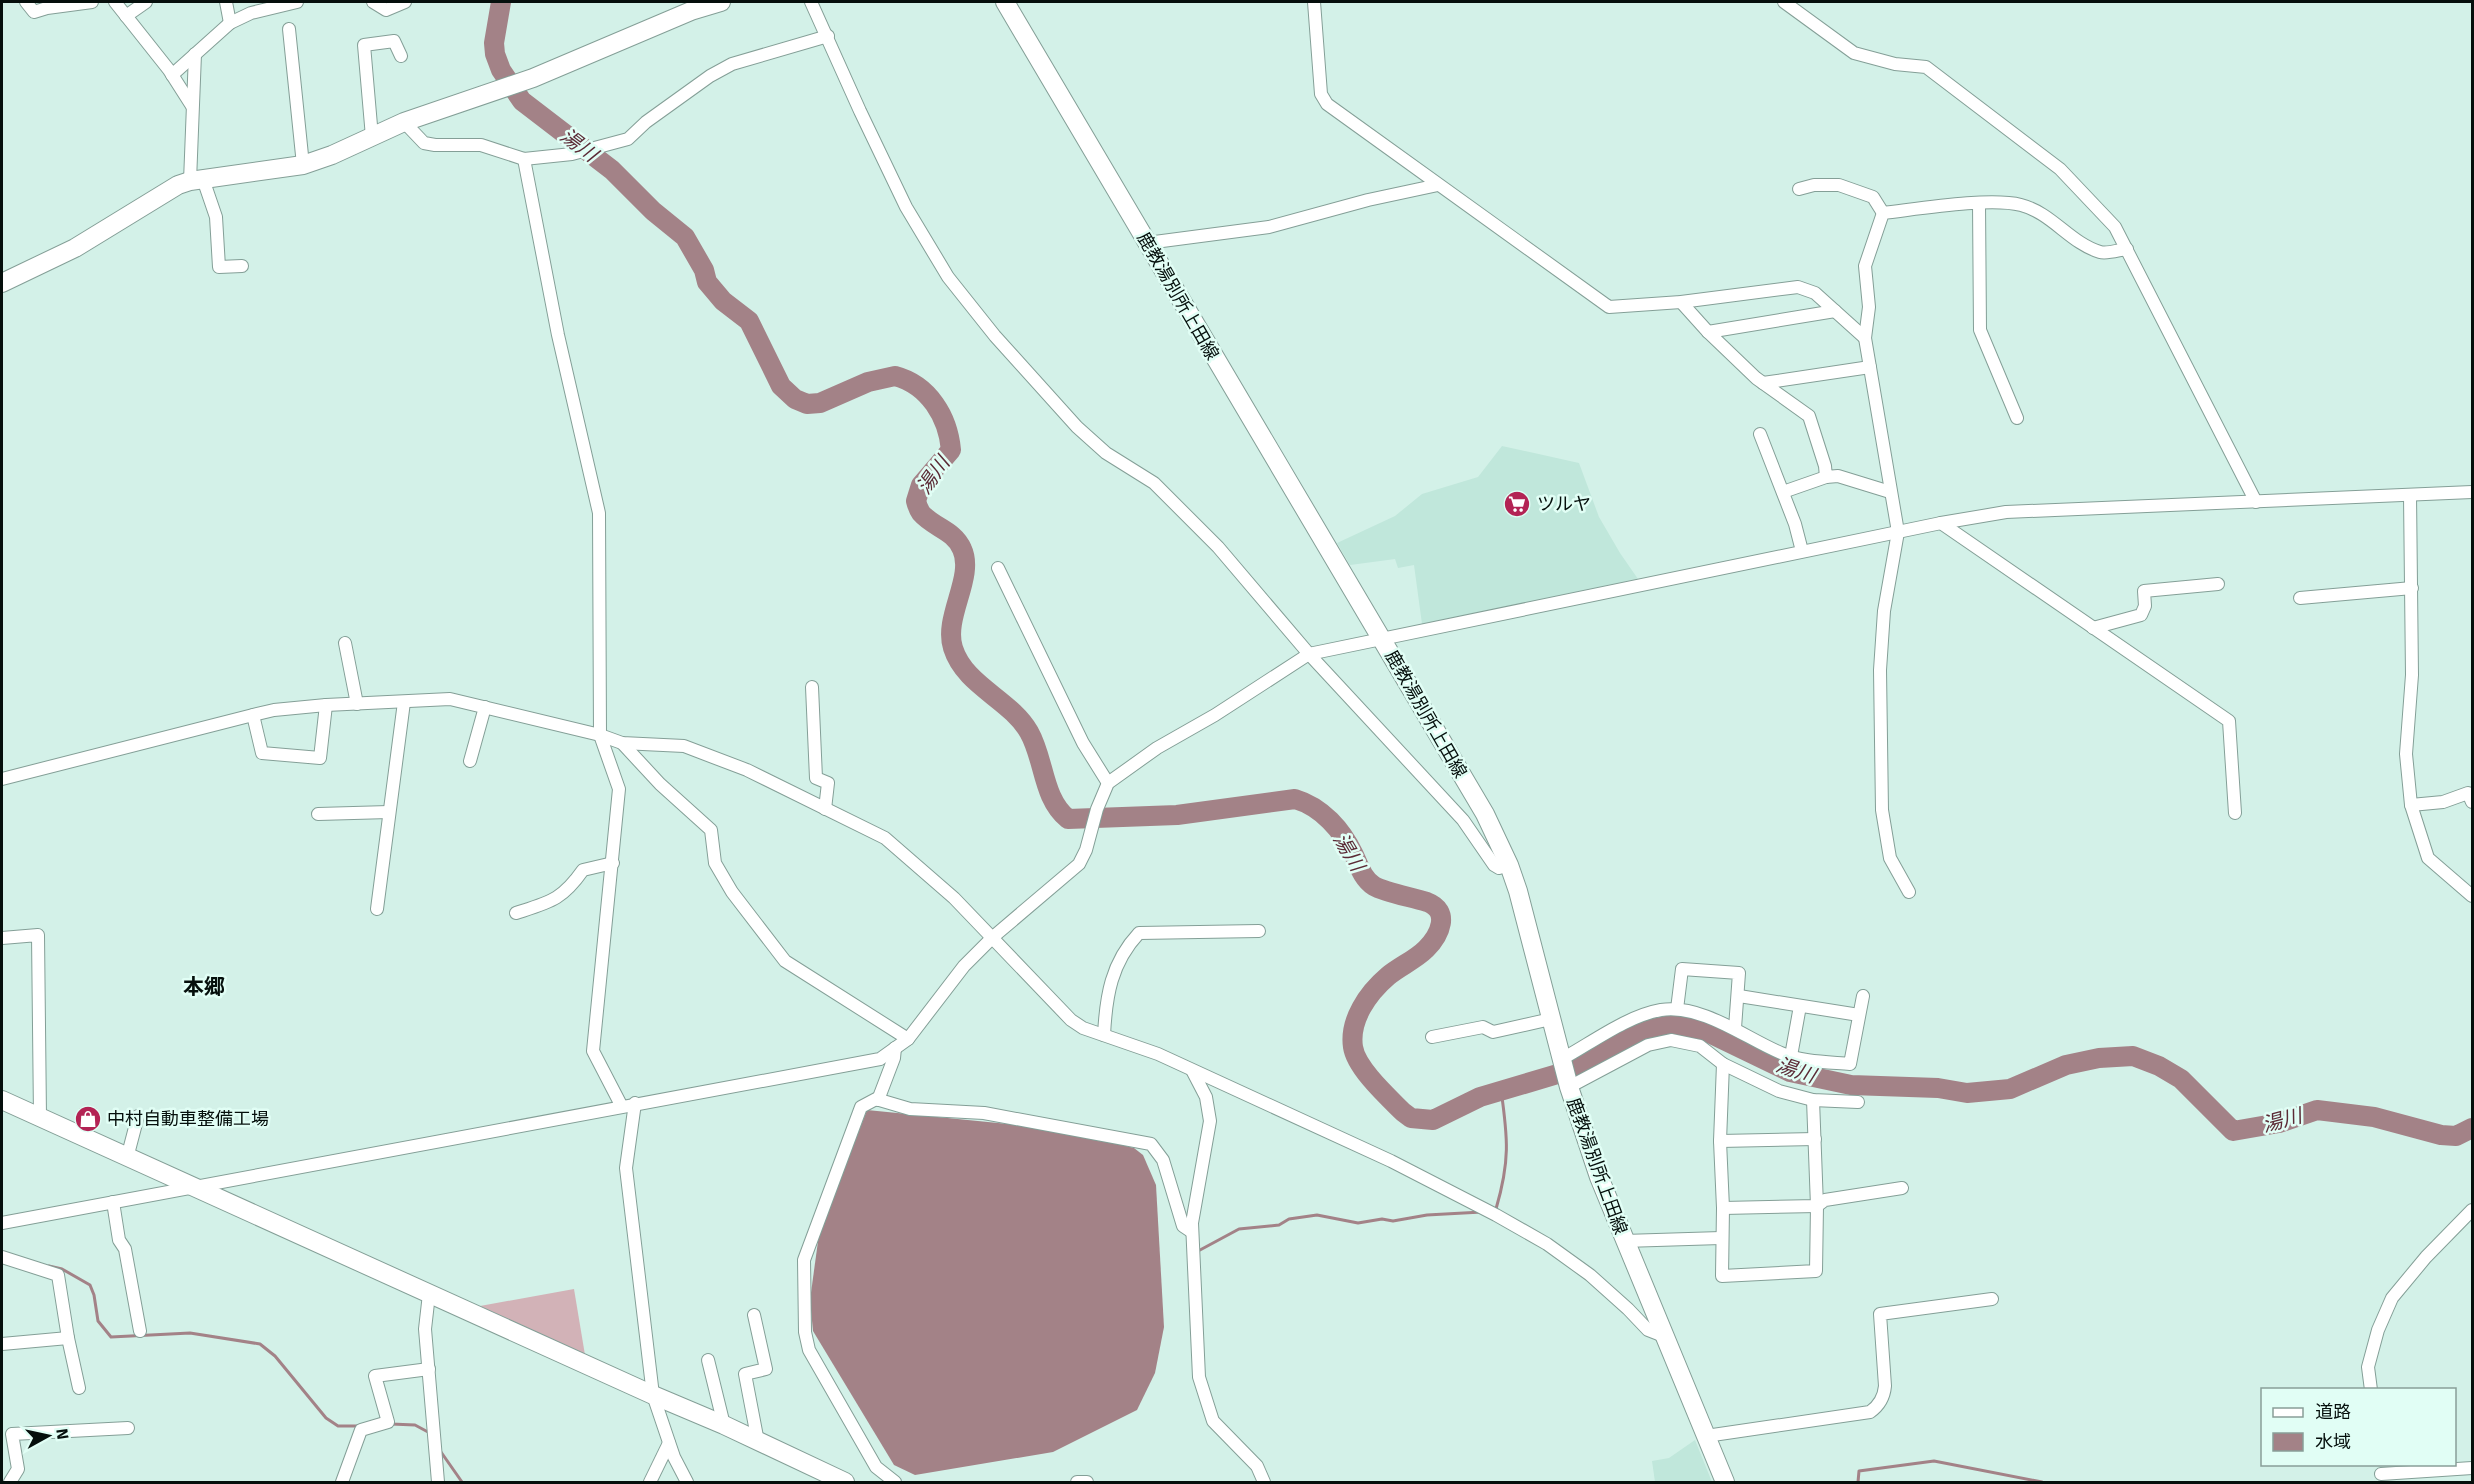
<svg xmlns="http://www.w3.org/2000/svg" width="2474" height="1484" viewBox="0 0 2474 1484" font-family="Signika,'Noto Sans JP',sans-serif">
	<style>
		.built { fill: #c0e7db }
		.green { fill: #d2b2b7 }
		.water { fill: #a38287 }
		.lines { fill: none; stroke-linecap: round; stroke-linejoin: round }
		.stream { stroke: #a38287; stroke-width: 3 }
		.river { stroke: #a38287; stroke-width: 20 }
		.street-casing { stroke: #849f97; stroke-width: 14 }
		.secondary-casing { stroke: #849f97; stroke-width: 20 }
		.street { stroke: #fff; stroke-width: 12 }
		.secondary { stroke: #fff; stroke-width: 18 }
		.labels { text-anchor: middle; stroke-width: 5; stroke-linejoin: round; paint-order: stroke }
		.street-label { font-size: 18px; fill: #050f0c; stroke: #e1fef5 }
		.poi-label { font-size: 18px; fill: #050f0c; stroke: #e1fef5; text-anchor: start }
		.water-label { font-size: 20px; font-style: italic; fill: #5b2b36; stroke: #e1fef5 }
		.quarter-label { font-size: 21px; font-weight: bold; fill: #050f0c; stroke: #e1fef5 }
	</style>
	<rect width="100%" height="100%" fill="#d3f1e8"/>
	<!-- built -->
	<g class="built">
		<polygon points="1502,446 1579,463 1599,517 1620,553 1638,579 1422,624 1414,565 1398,568 1395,559 1350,565 1337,543 1395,516 1422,494 1478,477"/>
		<polygon points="1695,1440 1712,1482 1655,1482 1652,1461 1669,1458"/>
	</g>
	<!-- green -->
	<polygon class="green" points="574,1289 585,1355 480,1306"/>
	<!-- water -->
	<polygon class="water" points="867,1110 1059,1129 1134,1148 1143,1155 1156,1185 1164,1327 1155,1373 1137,1410 1053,1452 915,1475 894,1465 813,1331 810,1300 819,1234"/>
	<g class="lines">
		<!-- stream -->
		<g class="stream">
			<path d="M1494,1210L1496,1209C1510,1161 1508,1139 1501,1090"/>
			<polyline points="1200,1250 1239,1229 1279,1225 1289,1219 1317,1215 1358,1223 1382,1219 1393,1221 1427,1215 1482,1212"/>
			<polyline points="49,1266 62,1269 90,1285 94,1295 98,1321 111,1337 190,1333 260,1344 275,1356 326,1418 338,1426 359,1426"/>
			<polyline points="391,1424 415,1425 428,1432"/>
			<polyline points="441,1452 462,1482"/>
			<polyline points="1858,1482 1859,1471 1934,1461 2042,1482"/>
		</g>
		<!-- river -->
		<path class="river" d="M501,2L494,43L495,54L501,70L522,101L612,170L653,211L685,237L704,270L707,282L723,301L749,321L781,386L795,399L807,404L820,403L868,382L895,376C929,385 948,417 951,450L921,485L916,501C917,505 919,510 921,513C934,528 954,530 962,549C975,577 943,617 953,648C965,686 1010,699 1029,732C1045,760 1042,798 1068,819L1177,815L1295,799C1322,807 1342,830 1354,855C1359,866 1363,879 1374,886C1386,893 1412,897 1427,902C1451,911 1440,935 1426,949C1415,960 1400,966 1388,976C1368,993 1349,1020 1353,1047C1356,1068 1388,1097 1403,1112L1411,1118L1433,1120L1480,1097L1571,1070L1641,1031L1671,1025L1703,1030L1790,1072L1851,1085L1938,1088L1967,1093L2010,1089L2066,1065L2099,1058L2133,1056L2159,1066L2181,1079L2233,1131L2279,1123L2317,1110L2374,1117L2441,1135L2456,1136L2472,1128"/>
		<!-- street casing -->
		<g class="street-casing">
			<g id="street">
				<polyline points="26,2 34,12 47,8 92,2"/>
				<polyline points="115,2 169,70 192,106"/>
				<polyline points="226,2 230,23"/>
				<polyline points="373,2 386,10 405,2"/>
				<polyline points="811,2 860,111 906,207 948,277 995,336 1077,427 1106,453 1154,483 1218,547 1309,654 1463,820 1494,865 1499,868 1509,865"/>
				<polyline points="1314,2 1321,94 1327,104 1609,307 1681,302 1798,287 1815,293 1865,338"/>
				<polyline points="1784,2 1854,53 1895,64 1926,67 2060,169 2115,227 2256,502"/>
				<polyline points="126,16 146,2"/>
				<polyline points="289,29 303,165"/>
				<polyline points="172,75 230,23 251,13 297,2"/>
				<polyline points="404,122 424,143 435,145 481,145 524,159 572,154 628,139 646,122 710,76 732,64 828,36"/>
				<polyline points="372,137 364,45 394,41 401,56"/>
				<polyline points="524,159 558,335 599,513 600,735 619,789 593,1051 621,1105"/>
				<polyline points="203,179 216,217 219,267 242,266"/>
				<polyline points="190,181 195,54"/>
				<polyline points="1799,189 1814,185 1839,185 1873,197 1883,213"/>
				<polyline points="1979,203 1980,330 2017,418"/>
				<polyline points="1147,243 1269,227 1368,200 1438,185"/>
				<polyline points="1681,302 1708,332 1756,378 1809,416 1825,466 1826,477 1838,476 1890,492"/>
				<polyline points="1708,332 1835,311"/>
				<polyline points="1763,383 1870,367"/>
				<polyline points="1760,434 1795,524 1802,551"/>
				<polyline points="1783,492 1826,477"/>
				<polyline points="2410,495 2412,675 2406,754 2411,805 2428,858 2472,896"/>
				<polyline points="1941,523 2229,721 2235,813"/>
				<polyline points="998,568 1083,743 1108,783"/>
				<polyline points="2300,598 2412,588"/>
				<polyline points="2093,628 2141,615 2145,606 2144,591 2218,584"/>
				<polyline points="345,643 357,704"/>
				<polyline points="812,687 816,778 828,783 825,809"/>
				<polyline points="253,715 262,753 320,758 326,705"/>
				<polyline points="622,743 660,784 711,830 715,863 732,892 785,961 908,1039"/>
				<polyline points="470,761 485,707"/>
				<polyline points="2,779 253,715 274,710 326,705 450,699 600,735 622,743 684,746 747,770 885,838 954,898 1071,1020 1083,1028 1158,1054 1391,1161 1496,1215 1547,1244 1590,1275 1628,1309 1648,1330 1666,1337"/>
				<polyline points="2411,805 2443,802 2468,793 2472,802"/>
				<polyline points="318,814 389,812"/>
				<path d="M1909,892L1890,858L1882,810L1880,670L1884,611L1898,532L1865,338L1869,307L1865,266L1883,213C1918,209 1989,197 2021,205C2052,213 2070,243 2100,252C2107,254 2119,250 2127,249"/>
				<polyline points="377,909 404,702"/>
				<path d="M516,913C550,902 562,900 583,870L613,863"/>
				<polyline points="2,938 38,935 40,1117"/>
				<polyline points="1739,996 1859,1015"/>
				<polyline points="1677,1009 1682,969 1739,973 1735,1028"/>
				<path d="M1104,1035C1106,996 1111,963 1139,933L1259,931"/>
				<polyline points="1432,1037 1483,1027 1493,1032 1551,1019"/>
				<polyline points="1791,1056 1800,1006"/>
				<path d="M1562,1059C1593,1042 1627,1016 1661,1010C1703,1004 1745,1038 1781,1053C1802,1062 1827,1062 1850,1064L1863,996"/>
				<polyline points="1723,1064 1720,1141 1723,1208 1722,1276 1816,1271 1817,1206 1813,1100"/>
				<polyline points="1193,1072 1206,1097 1210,1121 1192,1223 1199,1377 1213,1421 1257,1466 1264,1482"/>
				<polyline points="1569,1087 1648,1045 1671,1040 1700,1046 1723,1064 1779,1091 1813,1100 1858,1102"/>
				<polyline points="878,1100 894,1058 895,1048"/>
				<polyline points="635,1103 626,1168 653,1395 674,1457 687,1482"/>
				<polyline points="1720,1141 1815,1139"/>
				<polyline points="127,1158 138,1116"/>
				<polyline points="113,1202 119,1240 125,1249 140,1331"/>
				<polyline points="1723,1208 1817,1206 1825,1200 1902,1188"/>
				<polyline points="2,1223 880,1059 908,1039 964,966 993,937 1079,864 1086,850 1097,809 1108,783 1157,748 1215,715 1309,654 1941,523 2006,512 2472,492"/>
				<polyline points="1624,1241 1721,1238"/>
				<polyline points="2,1257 58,1275 68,1338 79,1388"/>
				<polyline points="429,1294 425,1329 438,1482"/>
				<polyline points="754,1315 766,1369 745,1374 758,1442"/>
				<polyline points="2,1344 68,1338"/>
				<polyline points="708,1360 724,1425"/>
				<polyline points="2371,1390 2368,1367 2378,1330 2392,1298 2426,1257 2472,1210"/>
				<path d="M1706,1436L1870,1412C1880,1405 1884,1397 1885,1386L1880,1314L1992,1299"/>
				<polyline points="2381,1474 2472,1468"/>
				<polyline points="10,1482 18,1469 12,1434 128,1428"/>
				<polyline points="342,1482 361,1430 388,1422 375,1376 429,1369"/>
				<polyline points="650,1482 669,1443"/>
				<polyline points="895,1482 876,1467 809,1350 805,1332 804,1260 861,1107 876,1099 910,1109 984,1113 1151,1144 1163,1160 1183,1226 1192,1232"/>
				<polyline points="1077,1482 1087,1482"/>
			</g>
		</g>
		<!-- secondary casing -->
		<g class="secondary-casing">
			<g id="secondary">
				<polyline points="1005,2 1485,814 1509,865 1518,891 1569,1087 1599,1177 1725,1482"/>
				<polyline points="2,283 75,248 178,185 190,181 303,165 332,155 404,122 533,78 691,11 721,2"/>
				<polyline points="2,1100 653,1395 724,1425 845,1482"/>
			</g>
		</g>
		<!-- street -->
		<use href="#street" class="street"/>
		<!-- secondary -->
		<use href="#secondary" class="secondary"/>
	</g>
	<!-- icons -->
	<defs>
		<g id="supermarket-disc" transform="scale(1.35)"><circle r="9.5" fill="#b32354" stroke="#e1fef5"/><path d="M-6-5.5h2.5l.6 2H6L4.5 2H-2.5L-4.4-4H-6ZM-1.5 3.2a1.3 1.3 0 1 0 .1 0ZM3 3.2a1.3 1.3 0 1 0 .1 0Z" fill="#fff"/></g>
		<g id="shop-disc" transform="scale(1.35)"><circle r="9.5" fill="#b32354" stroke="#e1fef5"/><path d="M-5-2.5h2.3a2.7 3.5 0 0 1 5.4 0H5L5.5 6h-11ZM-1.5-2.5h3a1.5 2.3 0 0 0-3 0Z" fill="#fff"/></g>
	</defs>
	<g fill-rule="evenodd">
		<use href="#supermarket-disc" x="1517" y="504"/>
		<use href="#shop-disc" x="88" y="1119"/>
	</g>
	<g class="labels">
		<!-- street labels -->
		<g class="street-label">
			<text transform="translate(1178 296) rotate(60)" y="6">鹿教湯別所上田線</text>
			<text transform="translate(1426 714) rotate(60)" y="6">鹿教湯別所上田線</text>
			<text transform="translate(1597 1166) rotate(70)" y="6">鹿教湯別所上田線</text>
		</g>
		<!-- poi labels -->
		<g class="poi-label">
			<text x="1537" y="510">ツルヤ</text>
			<text x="107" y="1125">中村自動車整備工場</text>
		</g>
		<!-- water labels -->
		<g class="water-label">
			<text transform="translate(579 145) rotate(37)" y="7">湯川</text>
			<text transform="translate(933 475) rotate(-55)" y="7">湯川</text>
			<text transform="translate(1349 852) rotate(59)" y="7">湯川</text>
			<text transform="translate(1796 1070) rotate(18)" y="7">湯川</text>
			<text transform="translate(2282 1120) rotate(-15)" y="7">湯川</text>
		</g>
		<!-- quarter labels -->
		<g class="quarter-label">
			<text x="204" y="994">本郷</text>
		</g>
	</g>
	<!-- border -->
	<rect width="2474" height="1484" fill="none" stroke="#050f0c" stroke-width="6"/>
	<!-- legend -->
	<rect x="2261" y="1388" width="195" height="78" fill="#e1fef5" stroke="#899e98" stroke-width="1.5"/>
	<rect x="2273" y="1408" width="30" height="9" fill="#ffffff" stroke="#899e98" stroke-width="1.5"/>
	<text x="2315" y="1418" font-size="18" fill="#050f0c">道路</text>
	<rect x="2273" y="1433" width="30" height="18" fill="#a38287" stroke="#899e98" stroke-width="1.5"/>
	<text x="2315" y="1448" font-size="18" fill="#050f0c">水域</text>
	<!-- north arrow -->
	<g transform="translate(48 1436) rotate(82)" stroke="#e1fef5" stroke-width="4.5" paint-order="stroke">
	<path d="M0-4.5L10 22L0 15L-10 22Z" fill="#050f0c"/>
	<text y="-9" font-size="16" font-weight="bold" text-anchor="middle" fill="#050f0c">N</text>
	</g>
</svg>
